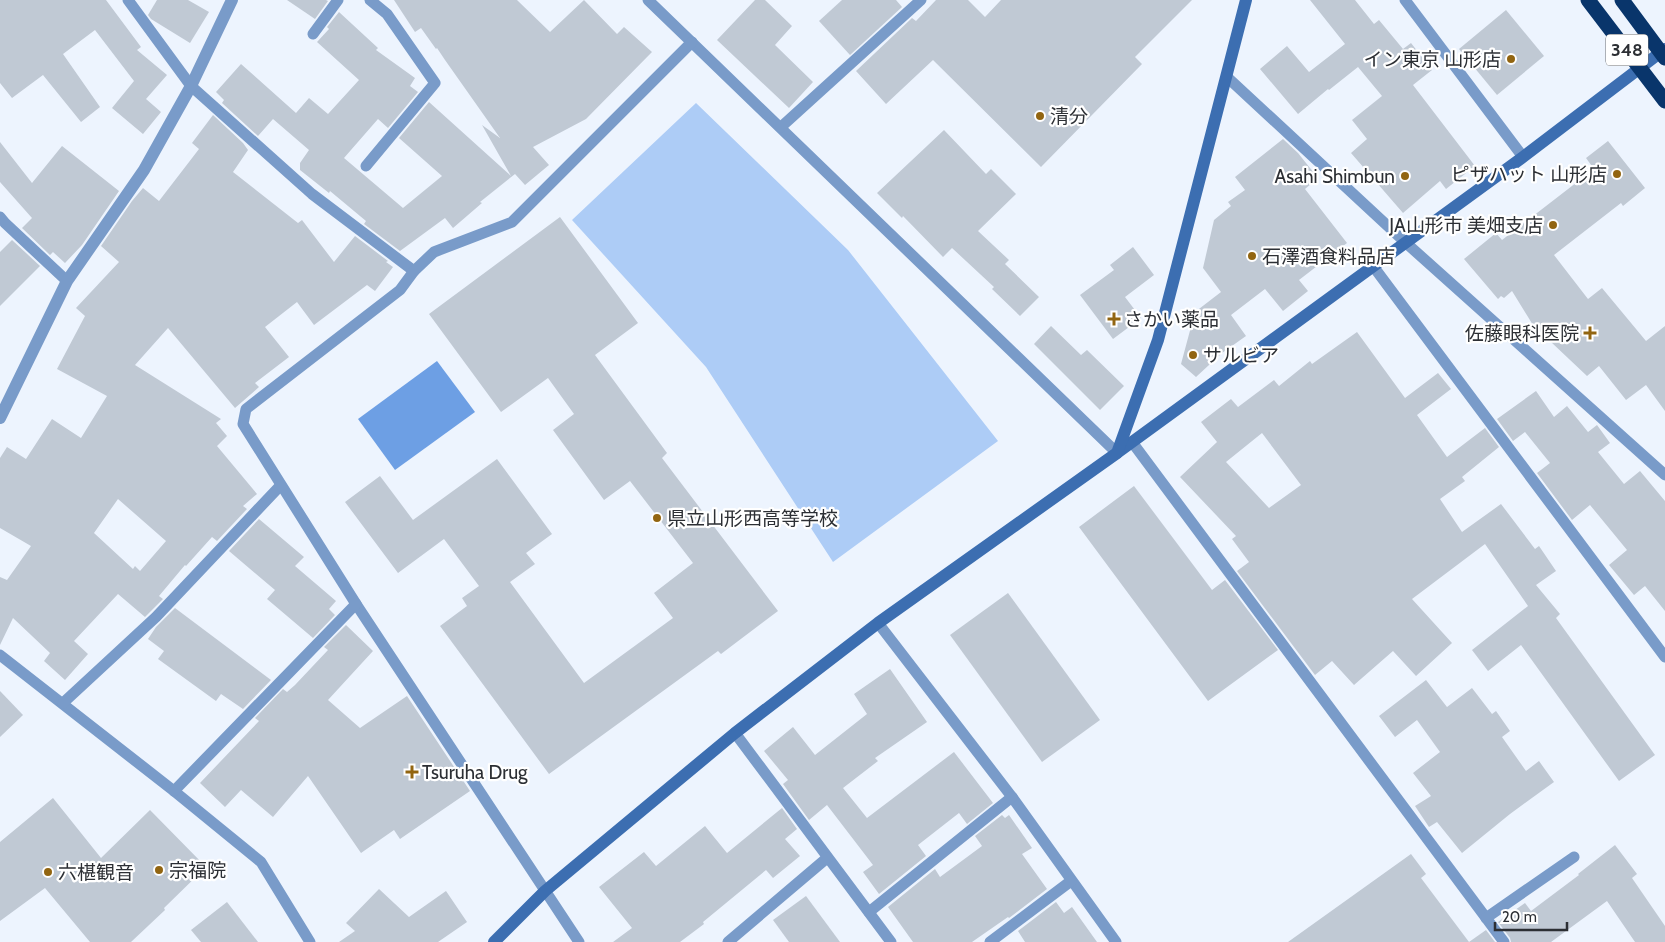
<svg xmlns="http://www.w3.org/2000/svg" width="1665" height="942" viewBox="0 0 1665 942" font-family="Cabin,'Noto Sans JP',sans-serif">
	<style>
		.green { fill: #adccf6 }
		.water { fill: #6d9fe4 }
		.building { fill: #c0c9d4; fill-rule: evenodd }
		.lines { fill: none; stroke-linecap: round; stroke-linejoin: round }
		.lane { stroke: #799bc9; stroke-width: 11 }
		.street { stroke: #799bc9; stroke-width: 12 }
		.secondary { stroke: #3c6eb1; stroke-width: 12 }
		.highway { stroke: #09356b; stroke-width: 15 }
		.poi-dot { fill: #926511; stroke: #fff; stroke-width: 2 }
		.labels { text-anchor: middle; stroke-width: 4.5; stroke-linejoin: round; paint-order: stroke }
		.shield { fill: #fff; stroke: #6b6d71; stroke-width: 1 }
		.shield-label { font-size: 18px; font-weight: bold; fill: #2c2f34 }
		.poi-label { font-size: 19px; fill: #2c2f34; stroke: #fff; text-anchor: start }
	</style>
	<rect width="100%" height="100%" fill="#edf4fe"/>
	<!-- green -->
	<polygon class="green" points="696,103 848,250 998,441 833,562 706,367 572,220"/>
	<!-- water -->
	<polygon class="water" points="437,361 475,412 395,470 358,419"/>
	<!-- building -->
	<g class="building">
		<polygon points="0,0 106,0 141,47 137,50 167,75 146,99 161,112 143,134 112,108 134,81 95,30 63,54 100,107 81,122 43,75 12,98 0,83"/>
		<polygon points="157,0 188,0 209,12 190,43 151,19 148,15"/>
		<polygon points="287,0 326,0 328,1 315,19"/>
		<polygon points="394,0 517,0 550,32 584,0 617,34 624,27 652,52 586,119 533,147 549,165 525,185 515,174 480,202 482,203 453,228 445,218 400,251 364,224 366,221 330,191 329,193 300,170 300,163 309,150 273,119 258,136 222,103 224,100 216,92 241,64 296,113 309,98 328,114 359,80 317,42 329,29 327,27 339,12 378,48 376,50 415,78 410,86 418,92 388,128 378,119 344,158 403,208 442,176 399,138 429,102 511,176 482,125 500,138 445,60 437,48 436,49 421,28 415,32"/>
		<polygon points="755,0 765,0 792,26 775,45 813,82 789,108 717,40"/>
		<polygon points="842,0 896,0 902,7 850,55 819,21"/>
		<polygon points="936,0 968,0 985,17 1001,0 1192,0 1135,57 1142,64 1041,167 933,60 886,104 856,71 912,18 916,21"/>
		<polygon points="1310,0 1355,0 1374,24 1379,20 1403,49 1411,43 1432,70 1413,85 1475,166 1446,189 1440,181 1403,213 1351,153 1367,139 1352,120 1382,96 1358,67 1329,90 1328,89 1298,114 1260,69 1287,46 1309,72 1345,44"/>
		<polygon points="1506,10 1544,56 1497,95 1459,49"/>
		<path d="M213,115L243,143L248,150L233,172L298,223L302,220L334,262L355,236L388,261L386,262L393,267L375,291L367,285L314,325L297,302L265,327L289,357L255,383L259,387L235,408L168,328L135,365L221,419L216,423L227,436L217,446L257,494L243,506L247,509L217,541L212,537L186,566L185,565L159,596L163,599L145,617L118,594L74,641L88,654L65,680L44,661L50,653L13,618L0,645V577L7,580L31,546L0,528V458L7,447L26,459L52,419L81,438L107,396L57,369L85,316L76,308L119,262L101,246L132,201L143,188L159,201L199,149L192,143ZM118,499L166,541L140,571L135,566L133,569L94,533Z"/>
		<polygon points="944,130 986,174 991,169 1016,194 978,231 1009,260 1005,264 1039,297 1020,316 992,289 994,287 952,248 943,257 903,216 902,218 877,193"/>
		<polygon points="1283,139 1298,153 1318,178 1305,189 1347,243 1299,280 1308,291 1283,311 1265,289 1231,315 1246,336 1222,353 1196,377 1181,364 1195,312 1221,292 1203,268 1214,220 1231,206 1228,202 1245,190 1235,177"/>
		<polygon points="1608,141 1645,188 1623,206 1621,203 1554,255 1588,299 1602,288 1646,341 1665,326 1665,411 1646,385 1626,400 1599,366 1587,376 1533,325 1512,291 1504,298 1501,296 1498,299 1464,259 1496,233 1502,240 1594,169 1586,158"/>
		<polygon points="0,142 32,183 62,146 119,191 82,245 65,263 53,252 50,255 22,228 32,218 0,182"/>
		<polygon points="560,217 638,323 595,355 667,453 662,458 778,611 721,654 718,651 549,774 440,626 467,606 462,598 479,586 444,539 398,573 345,502 380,476 413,520 497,459 552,534 526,553 535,564 510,582 584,683 673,618 654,593 693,563 630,481 604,500 553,430 574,414 548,378 501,412 429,314"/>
		<polygon points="12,240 40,266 0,306 0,252"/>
		<polygon points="1133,247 1154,275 1125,297 1141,318 1113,339 1080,295 1114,270 1110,265"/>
		<polygon points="1051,326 1081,355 1087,350 1124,386 1100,410 1034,344"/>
		<path d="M1357,332L1405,398L1438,373L1451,389L1417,415L1447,457L1485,428L1499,447L1462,477L1465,481L1440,499L1462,532L1501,504L1535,549L1539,546L1556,571L1536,585L1560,614L1556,618L1655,755L1619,781L1521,645L1488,671L1472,650L1528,606L1485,544L1412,599L1452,643L1416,676L1393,651L1354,685L1332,661L1315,675L1237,571L1249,562L1232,539L1236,536L1180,477L1217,442L1201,422L1231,399L1238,407L1274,380L1279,386L1310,361L1312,364ZM1262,433L1301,485L1269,508L1226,462Z"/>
		<polygon points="1536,391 1554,417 1567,406 1588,432 1597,425 1610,443 1598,452 1624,484 1640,471 1665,501 1665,611 1645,586 1634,595 1609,565 1627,550 1590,505 1572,520 1537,473 1550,463 1525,432 1513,441 1497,419"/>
		<polygon points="1134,486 1212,590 1225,580 1278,650 1208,701 1079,527"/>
		<polygon points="259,519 304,557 295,566 336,601 329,609 335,615 313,638 267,599 275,590 229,551"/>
		<polygon points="1008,593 1100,720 1042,762 950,635"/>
		<polygon points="175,608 271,680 243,709 221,694 216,701 158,659 164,651 148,639 156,627"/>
		<polygon points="346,625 373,651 328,700 360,728 407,696 470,791 400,839 394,830 361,853 308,776 273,817 241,790 225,807 200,783 259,721 255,718 283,689 287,692 295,685 328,650 324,647"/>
		<polygon points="890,669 927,722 875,758 878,761 843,788 867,818 954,752 993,803 967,824 959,813 918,845 926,856 879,894 863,872 873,865 827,805 809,820 783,784 788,780 764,751 793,727 815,755 867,714 854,694"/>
		<polygon points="1426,680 1447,707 1472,688 1492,714 1496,711 1510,731 1502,737 1526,771 1539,761 1554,782 1510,814 1462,853 1437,822 1429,827 1415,806 1431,796 1413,773 1440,752 1417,720 1395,737 1379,716"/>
		<polygon points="0,691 23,715 0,737"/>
		<polygon points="53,798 101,858 150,810 206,867 164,908 165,910 131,942 90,942 45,888 0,921 0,842"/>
		<polygon points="782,808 797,829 785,839 800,856 773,878 766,870 703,922 704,924 680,942 613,942 632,928 599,887 644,852 656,866 705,826 727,853"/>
		<polygon points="1002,815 1005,818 1009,815 1032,848 1022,854 1047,889 1009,918 1008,917 972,942 913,942 888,907 935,869 940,877 982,846 975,836"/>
		<polygon points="1615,845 1637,874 1632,878 1665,926 1665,942 1635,942 1607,901 1551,942 1511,942 1510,938 1498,922 1525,903 1531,911 1579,875 1578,874"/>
		<polygon points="1411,854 1426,874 1421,878 1469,942 1288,942"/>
		<polygon points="379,889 409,917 446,891 467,922 438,942 339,942 355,931 346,923"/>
		<polygon points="806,896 840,942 789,942 773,920"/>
		<polygon points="227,902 258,942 201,942 191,930"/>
		<polygon points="1056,902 1064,913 1072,907 1097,942 1025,942 1018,931"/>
		<polygon points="1486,930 1495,942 1469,942"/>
	</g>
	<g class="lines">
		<!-- lane -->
		<g class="lane">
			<polyline points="128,0 191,86 312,194 414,271"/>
			<polyline points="648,0 1117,453"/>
			<polyline points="1405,0 1523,157"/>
			<polyline points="313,34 338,0"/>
			<polyline points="1227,77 1405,242 1665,475"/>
			<polyline points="781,127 921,0"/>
			<polyline points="366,166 435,83 387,14 370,0"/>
			<polyline points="0,217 5,223 67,281"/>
			<polyline points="1373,266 1665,657"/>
			<polyline points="1132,442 1504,942"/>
			<polyline points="356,604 579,942"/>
			<polyline points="878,623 1012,797 1116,942"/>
			<polyline points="0,655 174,791 261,862 310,942"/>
			<polyline points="63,703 156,617 280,486"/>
			<polyline points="735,733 891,942"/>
			<polyline points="174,791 356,604 243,424 246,409 400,290 414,271 434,252 512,222 692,42"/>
			<polyline points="869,912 1012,797"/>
			<polyline points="1486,918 1574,857"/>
			<polyline points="728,942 827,858"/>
			<polyline points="990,942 1071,881"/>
		</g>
		<!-- street -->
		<polyline class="street" points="0,418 67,281 144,170 191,86 232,0"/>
		<!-- secondary -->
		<g class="secondary">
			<polyline points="1117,453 1523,157 1665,49"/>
			<polyline points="494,942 545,891 735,733 878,623 1117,453 1158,340 1246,0"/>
		</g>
		<!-- highway -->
		<g class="highway">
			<polyline points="1588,0 1665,101"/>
			<polyline points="1622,0 1665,58"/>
		</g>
	</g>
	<!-- markers -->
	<g class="poi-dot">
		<circle cx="1511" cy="59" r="5"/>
		<circle cx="1040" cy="116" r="5"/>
		<circle cx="1617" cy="174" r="5"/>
		<circle cx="1405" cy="176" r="5"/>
		<circle cx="1553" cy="225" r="5"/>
		<circle cx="1252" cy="256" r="5"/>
		<path d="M1111.5 311.5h5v5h5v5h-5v5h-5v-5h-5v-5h5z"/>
		<path d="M1587.5 325.5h5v5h5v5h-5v5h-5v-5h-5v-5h5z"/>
		<circle cx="1193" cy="355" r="5"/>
		<circle cx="657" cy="518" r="5"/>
		<path d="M409.5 764.5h5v5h5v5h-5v5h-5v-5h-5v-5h5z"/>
		<circle cx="159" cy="870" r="5"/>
		<circle cx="48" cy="872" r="5"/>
	</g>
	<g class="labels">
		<!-- shield labels -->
		<rect class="shield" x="1606" y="34.5" width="42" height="31" rx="4"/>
		<g class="shield-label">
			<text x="1627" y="56">348</text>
		</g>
		<!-- poi labels -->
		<g class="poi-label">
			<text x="1501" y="66" text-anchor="end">イン東京 山形店</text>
			<text x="1050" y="123">清分</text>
			<text x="1607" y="181" text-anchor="end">ピザハット 山形店</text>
			<text x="1395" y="183" text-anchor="end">Asahi Shimbun</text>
			<text x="1543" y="232" text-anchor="end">JA山形市 美畑支店</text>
			<text x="1262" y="263">石澤酒食料品店</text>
			<text x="1124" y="326">さかい薬品</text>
			<text x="1579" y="340" text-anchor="end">佐藤眼科医院</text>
			<text x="1203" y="362">サルビア</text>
			<text x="667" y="525">県立山形西高等学校</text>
			<text x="422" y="779">Tsuruha Drug</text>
			<text x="169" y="877">宗福院</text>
			<text x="58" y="879">六椹観音</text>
		</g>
	</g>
	<!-- scale -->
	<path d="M1495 922v8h72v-8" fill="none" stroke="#2c2f34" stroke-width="2.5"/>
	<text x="1502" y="922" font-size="15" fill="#2c2f34" stroke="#ffffff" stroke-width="4" paint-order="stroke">20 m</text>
</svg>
